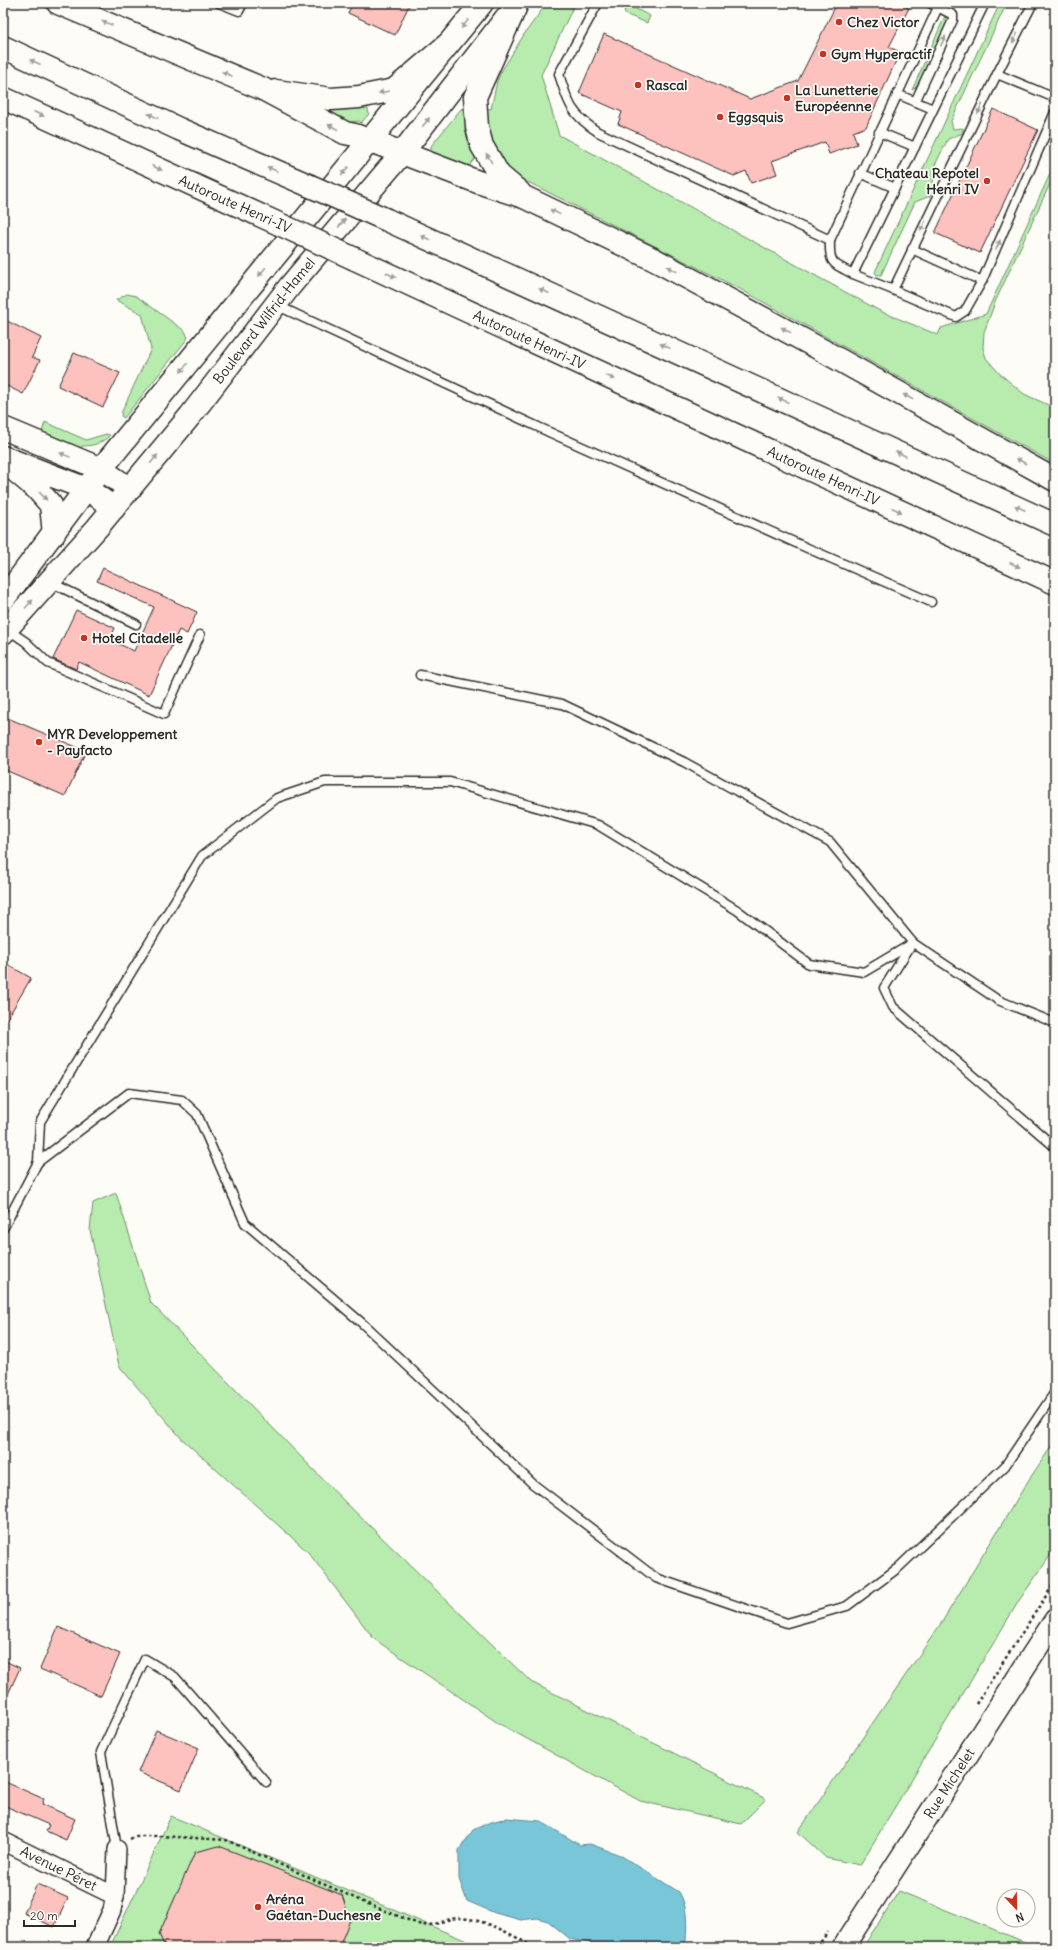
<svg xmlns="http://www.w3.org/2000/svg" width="1058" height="1950" viewBox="0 0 1058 1950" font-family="Delius,sans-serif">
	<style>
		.green { fill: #b7ecae; stroke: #718c6c }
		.water { fill: #7ac6d9; stroke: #5a8893 }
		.building { fill: #fec2be; stroke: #2b2b2b }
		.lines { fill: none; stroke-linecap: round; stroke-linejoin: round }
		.service-casing { stroke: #2b2b2b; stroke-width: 11 }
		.minor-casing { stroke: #2b2b2b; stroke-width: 20 }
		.tertiary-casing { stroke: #2b2b2b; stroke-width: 24 }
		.secondary-casing { stroke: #2b2b2b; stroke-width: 25 }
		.primary-casing { stroke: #2b2b2b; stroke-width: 25 }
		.motorway-casing { stroke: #2b2b2b; stroke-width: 25 }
		.path { stroke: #2b2b2b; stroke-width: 2.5; stroke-dasharray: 3 3; stroke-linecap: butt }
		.service { stroke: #fdfcf7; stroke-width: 8 }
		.minor { stroke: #fdfcf7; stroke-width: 17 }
		.tertiary { stroke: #fdfcf7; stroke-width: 21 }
		.secondary { stroke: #fdfcf7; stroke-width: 22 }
		.primary { stroke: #fdfcf7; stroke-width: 22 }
		.motorway { stroke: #fdfcf7; stroke-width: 22 }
		.motorway-bridge-casing { stroke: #2b2b2b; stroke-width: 25; stroke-linecap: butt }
		.motorway-bridge { stroke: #fdfcf7; stroke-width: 22 }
		.oneway { fill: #9e9e9b }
		.poi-dot { fill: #c8321e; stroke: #fdfcf7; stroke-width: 1.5 }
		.labels { text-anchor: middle; stroke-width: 3.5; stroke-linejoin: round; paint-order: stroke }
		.poi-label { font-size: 14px; font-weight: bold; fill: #2b2b2b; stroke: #fdfcf7; text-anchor: start }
		.street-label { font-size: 14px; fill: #2b2b2b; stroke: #fdfcf7 }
	</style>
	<rect width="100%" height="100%" fill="#fdfcf7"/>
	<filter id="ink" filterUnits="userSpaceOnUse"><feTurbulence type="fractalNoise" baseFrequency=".025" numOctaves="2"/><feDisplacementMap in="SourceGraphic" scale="8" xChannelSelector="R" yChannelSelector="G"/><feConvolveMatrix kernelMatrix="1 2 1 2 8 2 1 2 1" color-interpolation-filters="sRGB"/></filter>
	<g filter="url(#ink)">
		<!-- green -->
		<g class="green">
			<polygon points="547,3 575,3 541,75 559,135 880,311 938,335 941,328 986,314 1055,163 1055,173 996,300 984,332 983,348 986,358 999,373 1024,394 1055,408 1055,464 740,289 510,173 492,144 484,108 491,109 497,81 501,72 525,33"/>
			<polygon points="1000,3 1007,3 951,121 953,129 963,128 963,133 948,139 932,171 935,194 915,202 881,275 877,275 875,272"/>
			<polygon points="628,5 650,16 647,23 625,14 624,8"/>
			<polygon points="945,16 947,22 918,86 912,90"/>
			<polygon points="367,105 369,114 361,123 359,121 351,122 350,125 327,112 329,107"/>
			<polygon points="469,108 477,156 469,166 431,152 431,146 461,109"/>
			<polygon points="127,294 136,296 185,331 188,338 124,418 121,416 122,411 151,349 142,314 116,300"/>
			<path d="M45,422L86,440L106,434L110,435C102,443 94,446 82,446L80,450L41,435Z"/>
			<polygon points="116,1193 151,1303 344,1501 531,1682 766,1799 741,1824 640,1801 498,1723 374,1639 308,1552 182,1439 119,1366 90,1230 93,1203"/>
			<polygon points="1055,1441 1055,1549 1020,1599 860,1865 826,1858 798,1832 942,1622 1028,1481"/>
			<polygon points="171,1816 481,1947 110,1947"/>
			<polygon points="899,1891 1037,1947 863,1947"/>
		</g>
		<!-- water -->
		<path class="water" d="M506,1818L540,1821L580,1845L590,1844L620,1855L679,1892C688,1907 687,1924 686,1941L680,1947H610L570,1939L548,1921L537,1918L521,1920L495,1913L467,1901L459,1879V1850L473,1830L488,1823Z"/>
		<!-- building -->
		<g class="building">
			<polygon points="353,3 410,3 395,35 348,13"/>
			<polygon points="837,3 898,3 909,8 889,47 900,52 866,127 853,132 857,144 829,154 825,142 772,161 777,174 751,183 746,171 734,176 618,124 622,112 579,93 604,34 750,99 798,81"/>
			<polygon points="993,109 1038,130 980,253 935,233"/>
			<polygon points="3,319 41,338 32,357 40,360 23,394 3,384"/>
			<polygon points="74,353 120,373 103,407 58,386"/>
			<polygon points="103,568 197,612 187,634 179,630 149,695 79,662 76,669 53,659 76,610 115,628 110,640 134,651 154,607 97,581"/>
			<polygon points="3,716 86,751 65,796 3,769"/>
			<polygon points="3,962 31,978 3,1026"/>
			<polygon points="58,1627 120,1654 101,1696 40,1669"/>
			<polygon points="3,1660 20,1668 3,1705"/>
			<polygon points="156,1730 199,1748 181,1790 138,1772"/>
			<polygon points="3,1781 44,1799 42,1804 75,1819 66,1840 46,1831 49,1825 3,1805"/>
			<polygon points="219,1846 342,1895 350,1920 339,1947 165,1947 159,1934 195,1852"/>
			<polygon points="37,1884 68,1898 54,1927 24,1913"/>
		</g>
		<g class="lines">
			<!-- service casing -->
			<g class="service-casing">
				<g id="service">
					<polyline points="219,3 239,11 243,3"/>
					<path d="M598,3L559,74C568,104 572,115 598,132L830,240L940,3"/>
					<polyline points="1033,3 997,74 893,290 956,317 965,311 982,281 1055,112"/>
					<polyline points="997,74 1055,98"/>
					<polyline points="897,94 933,109"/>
					<polyline points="915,102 953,20 953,15 930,3"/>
					<polyline points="879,132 915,147"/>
					<polyline points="860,173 895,188"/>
					<path d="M830,240C829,265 833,263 853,274"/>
					<polyline points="912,249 982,281"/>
					<polyline points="893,290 853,274 985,3"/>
					<polyline points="276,305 549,432 805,547 931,602"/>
					<polyline points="50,582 136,624"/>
					<polyline points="7,629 26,642 48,663 164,714 200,635"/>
					<polyline points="420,675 562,704 684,762 830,842 913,943 998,1000 1055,1023"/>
					<polyline points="911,945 884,988 893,1007 1055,1147"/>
					<polyline points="38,1162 129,1093 182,1100 197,1114 245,1223 362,1323 533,1484 656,1578 787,1623 847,1606 898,1568 1005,1466 1055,1392"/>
					<polyline points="3,1229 38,1162 40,1122 202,856 277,798 325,782 450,782 598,825 737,910 809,964 864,972 913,943"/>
					<polyline points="117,1849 101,1752 145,1659 175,1677 266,1782"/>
				</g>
			</g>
			<!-- minor casing -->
			<g class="minor-casing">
				<g id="minor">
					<path id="s1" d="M3,1841L115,1896"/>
					<polyline points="95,1947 112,1910 115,1896 117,1849"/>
				</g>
			</g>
			<!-- tertiary casing -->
			<g class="tertiary-casing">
				<g id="tertiary">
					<path id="s2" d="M843,1947L1055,1620"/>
				</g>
			</g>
			<!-- secondary casing -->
			<g class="secondary-casing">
				<g id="secondary">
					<polyline points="3,428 101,469 130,489"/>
					<polyline points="3,457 87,489 114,508"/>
					<polyline points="7,464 37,489 51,505 54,534"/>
				</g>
			</g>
			<!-- primary casing -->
			<g class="primary-casing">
				<g id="primary">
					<polyline points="3,600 101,469 482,3"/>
					<path id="s3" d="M3,633L97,528L190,416L290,286L402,153L506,18"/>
				</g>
			</g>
			<!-- motorway casing -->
			<g class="motorway-casing">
				<g id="motorway">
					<polyline points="58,3 263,89 345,133 355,135 478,182 524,197 655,260 820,349 1055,480"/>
					<polyline points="516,6 475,97 477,127 482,146 499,175 519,192"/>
					<polyline points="3,47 179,129 308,185"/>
					<polyline points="276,91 331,99 359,97 394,90 448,44"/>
					<polyline points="3,98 279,224"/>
					<polyline points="387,220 1055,525"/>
					<path id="s4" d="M355,259L1055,583"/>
				</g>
			</g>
			<!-- path -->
			<g class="path">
				<polyline points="976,1704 1055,1582"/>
				<path d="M130,1839L136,1836H162L226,1840L368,1904L421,1925C435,1927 444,1919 457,1918C484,1918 511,1934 533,1947"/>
				<polyline points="817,1947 828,1932"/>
			</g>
			<!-- service -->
			<use href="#service" class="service"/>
			<!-- minor -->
			<use href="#minor" class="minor"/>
			<!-- tertiary -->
			<use href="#tertiary" class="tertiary"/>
			<!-- secondary -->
			<use href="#secondary" class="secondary"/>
			<!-- primary -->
			<use href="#primary" class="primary"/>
			<!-- motorway -->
			<use href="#motorway" class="motorway"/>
			<!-- motorway-bridge casing -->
			<g class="motorway-bridge-casing">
				<g id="motorway-bridge">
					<polyline points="308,185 387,220"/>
					<polyline points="279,224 355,259"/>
				</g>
			</g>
			<!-- motorway-bridge -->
			<use href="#motorway-bridge" class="motorway-bridge"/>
		</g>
		<!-- one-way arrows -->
		<defs><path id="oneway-solid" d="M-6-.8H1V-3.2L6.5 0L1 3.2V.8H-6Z"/></defs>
		<g class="oneway">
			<use href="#oneway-solid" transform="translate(107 23) rotate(-158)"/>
			<use href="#oneway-solid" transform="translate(465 24) rotate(129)"/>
			<use href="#oneway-solid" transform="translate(1015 38) rotate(117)"/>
			<use href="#oneway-solid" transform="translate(943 41) rotate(-65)"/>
			<use href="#oneway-solid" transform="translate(35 62) rotate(-156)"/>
			<use href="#oneway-solid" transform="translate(227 74) rotate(-157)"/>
			<use href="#oneway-solid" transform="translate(384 92) rotate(168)"/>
			<use href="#oneway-solid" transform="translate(980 109) rotate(116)"/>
			<use href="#oneway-solid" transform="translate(39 114) rotate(24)"/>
			<use href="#oneway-solid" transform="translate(153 116) rotate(-155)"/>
			<use href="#oneway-solid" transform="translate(426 122) rotate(-52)"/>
			<use href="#oneway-solid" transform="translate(333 127) rotate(-152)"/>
			<use href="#oneway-solid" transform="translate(489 158) rotate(-121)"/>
			<use href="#oneway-solid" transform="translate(157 168) rotate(24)"/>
			<use href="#oneway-solid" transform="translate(272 169) rotate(-156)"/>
			<use href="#oneway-solid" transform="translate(345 171) rotate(129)"/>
			<use href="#oneway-solid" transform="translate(555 212) rotate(-154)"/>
			<use href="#oneway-solid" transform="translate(342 223) rotate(-50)"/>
			<use href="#oneway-solid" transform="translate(923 226) rotate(116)"/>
			<use href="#oneway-solid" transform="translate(426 238) rotate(-156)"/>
			<use href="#oneway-solid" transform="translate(998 245) rotate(-67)"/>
			<use href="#oneway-solid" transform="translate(672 269) rotate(-152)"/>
			<use href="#oneway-solid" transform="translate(262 272) rotate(129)"/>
			<use href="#oneway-solid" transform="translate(391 275) rotate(25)"/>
			<use href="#oneway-solid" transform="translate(544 291) rotate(-156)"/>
			<use href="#oneway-solid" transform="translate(786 330) rotate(-151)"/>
			<use href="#oneway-solid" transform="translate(665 346) rotate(-155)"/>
			<use href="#oneway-solid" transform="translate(184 368) rotate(129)"/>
			<use href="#oneway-solid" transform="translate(610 377) rotate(25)"/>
			<use href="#oneway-solid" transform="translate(908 397) rotate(-151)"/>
			<use href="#oneway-solid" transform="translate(783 400) rotate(-155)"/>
			<use href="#oneway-solid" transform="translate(901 454) rotate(-155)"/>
			<use href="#oneway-solid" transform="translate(65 455) rotate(-158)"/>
			<use href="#oneway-solid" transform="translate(154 459) rotate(-51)"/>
			<use href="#oneway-solid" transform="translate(1021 461) rotate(-150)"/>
			<use href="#oneway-solid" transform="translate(43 496) rotate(47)"/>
			<use href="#oneway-solid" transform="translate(1020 508) rotate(-155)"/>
			<use href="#oneway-solid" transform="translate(897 510) rotate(25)"/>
			<use href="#oneway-solid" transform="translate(1015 565) rotate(25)"/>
			<use href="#oneway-solid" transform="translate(29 604) rotate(-48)"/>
		</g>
	</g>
	<!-- markers -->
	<g class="poi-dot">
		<circle cx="839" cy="22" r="4"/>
		<circle cx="823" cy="54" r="4"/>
		<circle cx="638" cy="85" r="4"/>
		<circle cx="787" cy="98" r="4"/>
		<circle cx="720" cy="117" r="4"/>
		<circle cx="987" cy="181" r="4"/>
		<circle cx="84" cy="638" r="4"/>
		<circle cx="39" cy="742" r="4"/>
		<circle cx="258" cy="1907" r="4"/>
	</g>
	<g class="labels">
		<!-- poi labels -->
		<g class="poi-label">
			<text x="847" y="27">Chez Victor</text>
			<text x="831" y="59">Gym Hyperactif</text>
			<text x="646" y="90">Rascal</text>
			<text x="795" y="95">La Lunetterie<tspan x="795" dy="16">Européenne</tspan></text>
			<text x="728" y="122">Eggsquis</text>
			<text x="979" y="178" text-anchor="end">Chateau Repotel<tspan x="979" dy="16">Henri IV</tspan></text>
			<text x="92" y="643">Hotel Citadelle</text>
			<text x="47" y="739">MYR Developpement<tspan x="47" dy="16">- Payfacto</tspan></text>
			<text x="266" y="1904">Aréna<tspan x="266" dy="16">Gaétan-Duchesne</tspan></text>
		</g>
		<!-- street labels -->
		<g class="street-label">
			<text transform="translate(235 204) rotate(24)" y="5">Autoroute Henri-IV</text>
			<text dy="5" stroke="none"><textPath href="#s3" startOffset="407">Boulevard Wilfrid-Hamel</textPath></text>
			<text dy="5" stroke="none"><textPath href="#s4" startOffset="192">Autoroute Henri-IV</textPath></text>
			<text dy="5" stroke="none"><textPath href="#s4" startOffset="516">Autoroute Henri-IV</textPath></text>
			<text dy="5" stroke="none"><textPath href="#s2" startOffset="195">Rue Michelet</textPath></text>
			<text dy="5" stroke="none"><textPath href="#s1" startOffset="62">Avenue Péret</textPath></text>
		</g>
	</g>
	<!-- margin -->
	<rect width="1058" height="1950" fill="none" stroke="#fdfcf7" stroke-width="16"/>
	<rect x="8" y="8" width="1042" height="1934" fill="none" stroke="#2b2b2b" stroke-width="1.5" filter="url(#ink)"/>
	<!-- north arrow -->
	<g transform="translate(1016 1908) rotate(158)"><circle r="19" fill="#fdfcf7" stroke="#a9a8a5"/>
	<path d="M0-3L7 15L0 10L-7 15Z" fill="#c8321e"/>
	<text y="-6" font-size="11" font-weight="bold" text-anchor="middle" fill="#2b2b2b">N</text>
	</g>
	<!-- scale -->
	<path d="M24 1920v6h51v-6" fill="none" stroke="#2b2b2b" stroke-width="2"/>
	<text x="30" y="1920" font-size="12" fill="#2b2b2b" stroke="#fdfcf7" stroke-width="3" paint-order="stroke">20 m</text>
</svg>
